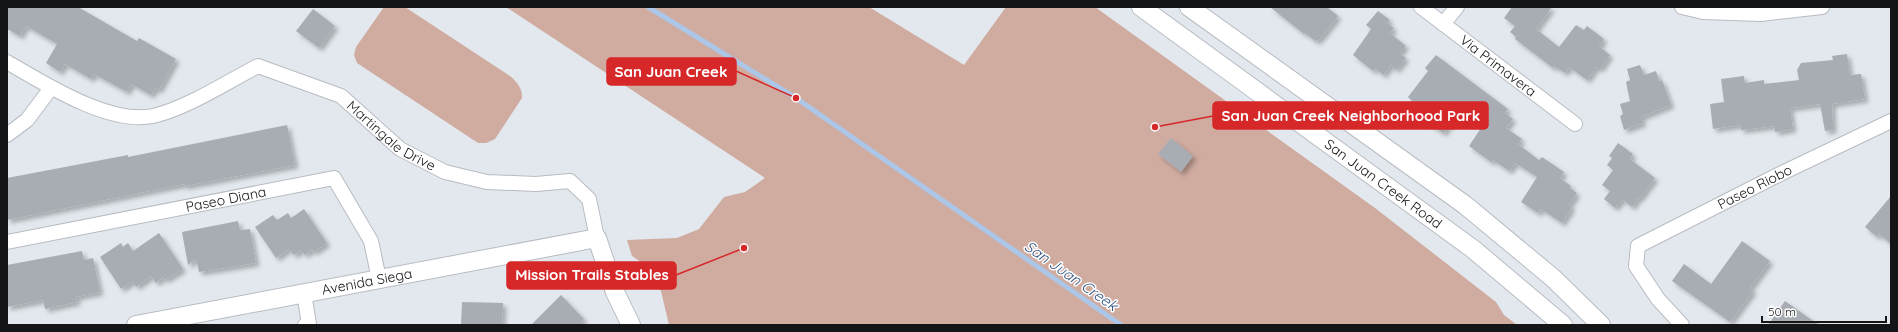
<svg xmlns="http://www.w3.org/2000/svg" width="1898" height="332" viewBox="0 0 1898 332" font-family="Quicksand,sans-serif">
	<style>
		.green { fill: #d0aba0 }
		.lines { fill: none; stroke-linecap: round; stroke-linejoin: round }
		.stream { stroke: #acc6e8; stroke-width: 5 }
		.building { fill: #a8adb3; filter: url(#shadow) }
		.minor-casing { stroke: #b8bcc2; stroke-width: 16 }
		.tertiary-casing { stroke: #b8bcc2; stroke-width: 20 }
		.minor { stroke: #fff; stroke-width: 14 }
		.tertiary { stroke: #fff; stroke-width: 18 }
		.labels { text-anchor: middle; stroke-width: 3; stroke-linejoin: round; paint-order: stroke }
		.street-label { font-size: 14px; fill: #131517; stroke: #fff }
		.water-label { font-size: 15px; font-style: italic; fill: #335583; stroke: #fff }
		.leader { fill: none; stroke: #d62828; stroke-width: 1.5 }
		.callout-dot { fill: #d62828; stroke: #fff; stroke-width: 1.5 }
		.callout { fill: #d62828; stroke: #d62828; stroke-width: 1.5 }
		.callout-label { font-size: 15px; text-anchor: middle; font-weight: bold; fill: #fff }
	</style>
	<defs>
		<filter id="shadow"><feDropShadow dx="3.5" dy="3.5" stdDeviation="2" flood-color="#0004"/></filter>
	</defs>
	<rect width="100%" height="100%" fill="#e3e8ee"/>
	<!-- green -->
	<g class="green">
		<path d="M384,7H405L510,76C518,83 522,88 522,98L495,139L486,143H478L357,63L354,55L356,47Z"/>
		<polygon points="506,7 869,7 964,65 1006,7 1095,7 1375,208 1496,302 1504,315 1517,325 669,325 661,291 648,267 632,256 627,240 677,238 699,229 724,197 745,192 765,178"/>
	</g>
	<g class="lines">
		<!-- stream -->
		<polyline class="stream" points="648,7 796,98 1121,325"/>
	</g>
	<!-- building -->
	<g class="building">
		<polygon points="7,7 78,7 137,41 139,38 176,59 159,90 155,88 151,95 131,84 127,92 94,74 91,79 65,64 60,72 46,63 57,44 26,26 20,36 7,29"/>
		<polygon points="1270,7 1327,7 1338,16 1318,41 1317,40 1315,41 1305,33 1304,34"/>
		<polygon points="1512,7 1552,7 1536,29 1559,47 1576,25 1584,30 1587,26 1604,39 1599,46 1610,55 1600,69 1596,67 1587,80 1569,67 1565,73 1554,66 1553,68 1515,39 1516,37 1510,32 1515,26 1504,18"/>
		<polygon points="313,9 335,26 319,48 296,31"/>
		<polygon points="1378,11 1390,20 1387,23 1394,28 1390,33 1406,46 1399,53 1406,58 1396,70 1391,65 1383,75 1375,68 1373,71 1353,55 1371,29 1366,25"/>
		<polygon points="1847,54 1850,75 1861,74 1865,99 1832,104 1833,130 1825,131 1820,104 1790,108 1793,129 1775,132 1774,126 1741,130 1740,125 1713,129 1710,104 1724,102 1721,79 1744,76 1745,83 1764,80 1764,84 1799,80 1797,70 1801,63 1833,60 1832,56"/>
		<polygon points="1436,55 1508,109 1505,113 1513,119 1506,128 1522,139 1518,144 1539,160 1542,157 1564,172 1560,178 1571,186 1570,188 1577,193 1569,205 1572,207 1562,223 1541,209 1538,213 1521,202 1537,177 1515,163 1509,171 1493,160 1491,162 1469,146 1487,119 1466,103 1443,133 1414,113 1417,109 1410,103 1412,101 1408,97 1428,71 1425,68"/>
		<polygon points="1640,65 1644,75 1656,71 1659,81 1662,80 1671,105 1641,117 1643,123 1624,130 1620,116 1623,114 1620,104 1630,101 1626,82 1630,80 1627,69"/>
		<polygon points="287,125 295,165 185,186 184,184 7,220 7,178 128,155 128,157"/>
		<polygon points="1171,138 1193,156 1181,172 1158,154"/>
		<polygon points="1618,143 1633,154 1630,159 1655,178 1639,199 1638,198 1632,207 1622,199 1615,208 1604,199 1610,191 1602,185 1613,170 1607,165 1612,158 1609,156"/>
		<polygon points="1891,196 1891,244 1879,234 1877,237 1865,227"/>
		<polygon points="304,209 327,243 314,252 312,249 305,255 301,250 294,255 289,249 276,258 255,227 273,215 277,220 288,213 291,218"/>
		<polygon points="238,221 240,230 250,229 256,263 199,272 196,259 188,265 182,232"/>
		<polygon points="159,233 183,269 165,280 163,277 156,283 151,276 136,287 133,281 121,289 100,257 121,243 123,247 128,243 133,251"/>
		<polygon points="1742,241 1770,261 1750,288 1753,291 1730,322 1672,281 1684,264 1711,284"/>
		<polygon points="82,251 84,260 93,258 100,292 76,297 77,302 45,309 43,300 7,307 7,265"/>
		<polygon points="561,295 584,319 578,325 531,325"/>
		<polygon points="1785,301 1819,325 1768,325"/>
		<polygon points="462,302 503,303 502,325 461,325"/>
	</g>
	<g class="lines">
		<!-- minor casing -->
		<g class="minor-casing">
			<g id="minor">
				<path id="s1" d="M1421,7L1575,124"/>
				<polyline points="1682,7 1703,12 1761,14 1822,7"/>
				<polyline points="1443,24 1457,7"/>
				<path id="s2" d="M7,62C45,84 109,125 153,116C187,108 227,82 258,66L341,96L400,149L445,172L487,182L536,184L570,181L589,199L597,238"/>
				<polyline points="7,135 27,120 51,88"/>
				<path id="s3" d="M7,242L334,178L371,241L379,279"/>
				<polyline points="304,293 309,324 305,325"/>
				<path id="s4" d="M1682,325L1658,299L1636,266L1638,246L1782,173L1891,121"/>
			</g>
		</g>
		<!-- tertiary casing -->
		<g class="tertiary-casing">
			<g id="tertiary">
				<path id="s5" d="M1141,7L1473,249L1563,325"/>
				<polyline points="1189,7 1465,205 1553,278 1601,325"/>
				<path id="s6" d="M136,325L597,238L615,292L631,325"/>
			</g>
		</g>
		<!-- minor -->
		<use href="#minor" class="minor"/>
		<!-- tertiary -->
		<use href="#tertiary" class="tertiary"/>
	</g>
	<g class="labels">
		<!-- street labels -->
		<g class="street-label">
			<text dy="5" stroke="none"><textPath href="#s1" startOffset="97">Via Primavera</textPath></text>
			<text dy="5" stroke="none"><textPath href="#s2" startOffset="428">Martingale Drive</textPath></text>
			<text dy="5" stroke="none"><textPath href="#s5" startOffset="300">San Juan Creek Road</textPath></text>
			<text dy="5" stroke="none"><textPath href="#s4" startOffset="226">Paseo Riobo</textPath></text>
			<text dy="5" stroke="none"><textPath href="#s3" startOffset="223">Paseo Diana</textPath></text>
			<text dy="5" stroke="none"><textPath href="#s6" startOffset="235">Avenida Siega</textPath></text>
		</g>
		<!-- water labels -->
		<g class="water-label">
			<text transform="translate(1071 276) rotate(35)" y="5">San Juan Creek</text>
		</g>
	</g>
	<!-- callouts -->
	<path class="leader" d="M796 98L736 71M1155 127L1213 116M744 248L676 275"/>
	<g class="callout-dot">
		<circle cx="796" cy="98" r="4"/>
		<circle cx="1155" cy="127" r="4"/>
		<circle cx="744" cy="248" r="4"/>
	</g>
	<g class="callout">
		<rect x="607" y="58" width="129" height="27" rx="4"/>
		<rect x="1213" y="102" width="275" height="27" rx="4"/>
		<rect x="507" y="262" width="169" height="27" rx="4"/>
	</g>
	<g class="callout-label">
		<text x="671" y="77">San Juan Creek</text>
		<text x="1351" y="121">San Juan Creek Neighborhood Park</text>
		<text x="592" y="280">Mission Trails Stables</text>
	</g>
	<!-- border -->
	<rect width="1898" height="332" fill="none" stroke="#131517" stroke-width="16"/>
	<!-- scale -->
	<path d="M1762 316v6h124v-6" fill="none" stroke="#131517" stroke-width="2"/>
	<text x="1768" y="316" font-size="12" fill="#131517" stroke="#ffffff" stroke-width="3" paint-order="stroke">50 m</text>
</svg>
